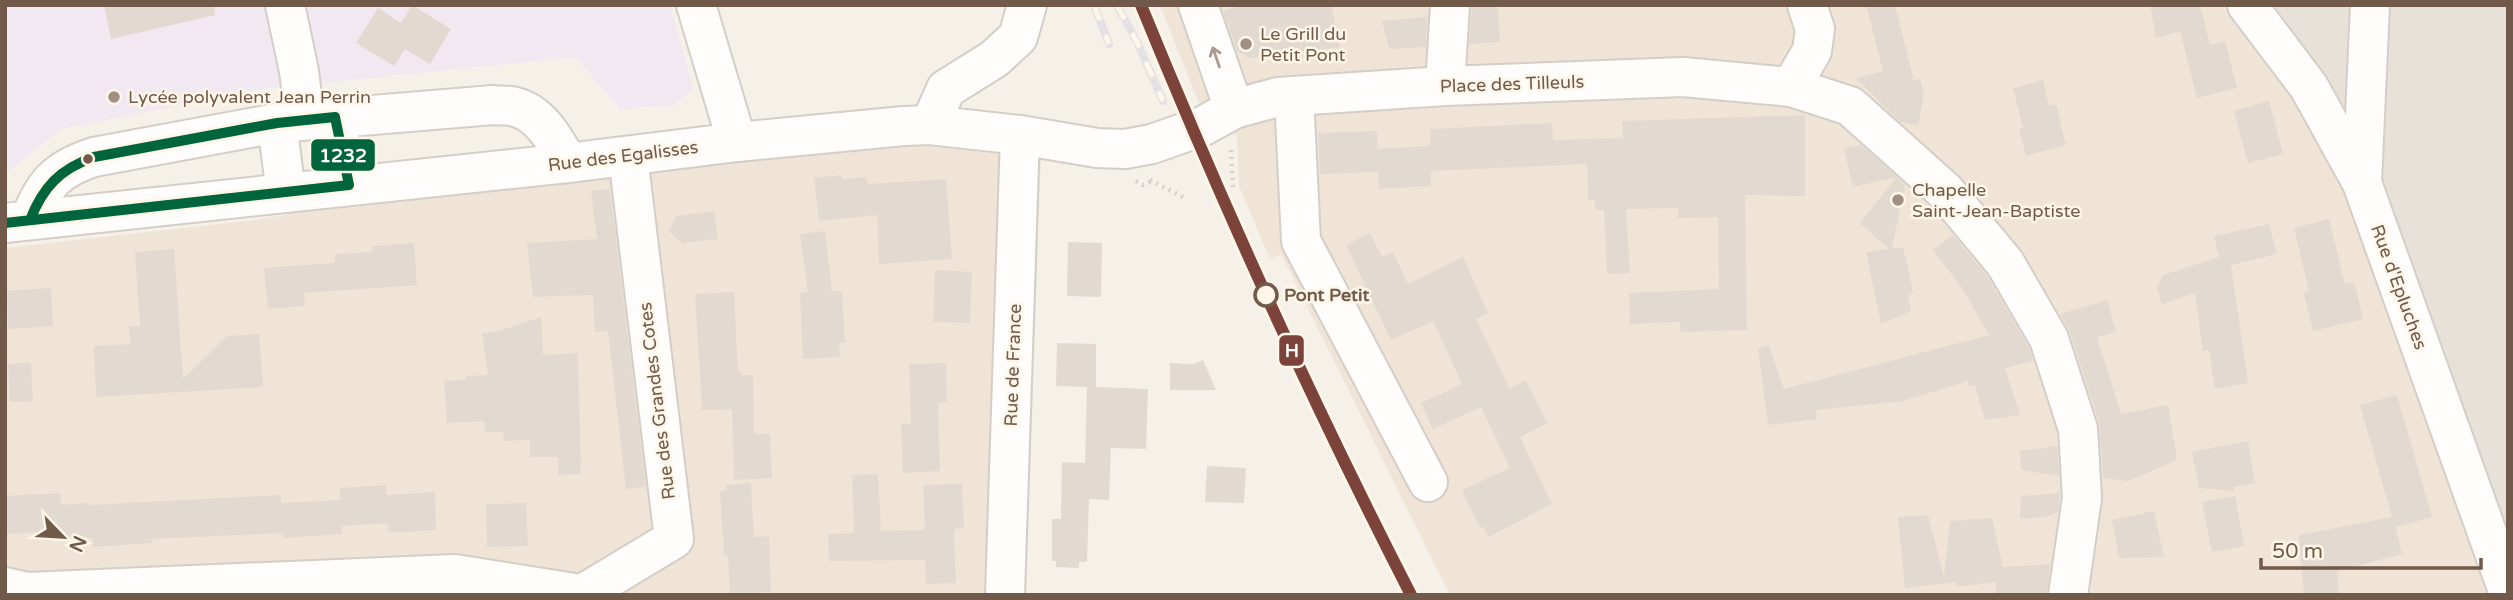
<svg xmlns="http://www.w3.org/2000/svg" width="2513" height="600" viewBox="0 0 2513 600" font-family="'Varela Round',sans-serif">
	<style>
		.residential { fill: #efe4d6 }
		.industrial { fill: #e8e1da }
		.education { fill: #f2e8f1 }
		.building { fill: #e2dad0 }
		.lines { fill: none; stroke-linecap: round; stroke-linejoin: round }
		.minor-casing { stroke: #d4cec7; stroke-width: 42 }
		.path { stroke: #d7d0ca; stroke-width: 4.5; stroke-dasharray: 2 5; stroke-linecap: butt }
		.minor { stroke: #fefdfc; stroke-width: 38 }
		.rail-casing { stroke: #e4e1e4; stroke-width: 8 }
		.rail { stroke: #fef7e9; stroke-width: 5; stroke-dasharray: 16; stroke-linecap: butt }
		.bus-1-casing { stroke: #fef7e9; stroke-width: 16 }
		.bus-1 { stroke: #00643c; stroke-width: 10 }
		.rail-1-casing { stroke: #fef7e9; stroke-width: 18 }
		.rail-1 { stroke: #7b4339; stroke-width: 12 }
		.oneway { stroke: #aa9b91 }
		.poi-dot { fill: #a08f82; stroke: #fef7e9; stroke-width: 2.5 }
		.bus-dot { fill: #725a4a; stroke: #fef7e9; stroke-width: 2.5 }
		.stop-dot { fill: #fef7e9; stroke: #725a4a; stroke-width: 3.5 }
		.labels { text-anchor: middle; stroke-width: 5; stroke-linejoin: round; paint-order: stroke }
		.poi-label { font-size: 18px; fill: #725a4a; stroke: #fef7e9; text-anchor: start }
		.street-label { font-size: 18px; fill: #725a4a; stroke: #fef7e9 }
		.stop-label { font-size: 18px; font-weight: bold; fill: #725a4a; stroke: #fef7e9; text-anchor: start }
		.line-badge { stroke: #fef7e9; stroke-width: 2.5 }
		.badge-label { font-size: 19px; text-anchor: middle; font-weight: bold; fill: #fff }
	</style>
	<rect width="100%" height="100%" fill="#f5f1e9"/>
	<!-- residential -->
	<g class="residential">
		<polygon points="1160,5 2263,5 2383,213 2508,528 2508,595 1450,595 1281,254 1270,259 1239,186 1237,136 1203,113"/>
		<polygon points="902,110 1042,121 1026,595 5,595 5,248 255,220"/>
	</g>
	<!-- industrial -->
	<polygon class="industrial" points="2263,5 2508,5 2508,528 2383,213"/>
	<!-- education -->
	<polygon class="education" points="5,5 670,5 693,88 674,105 620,109 576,57 261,89 61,129 5,174"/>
	<!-- building -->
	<g class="building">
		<polygon points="104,5 214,5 215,15 111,39"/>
		<polygon points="412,5 451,29 430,64 405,49 394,66 356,43 378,8 401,23"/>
		<polygon points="1242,5 1331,5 1340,47 1249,58 1237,51 1223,11"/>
		<polygon points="1472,5 1498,5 1500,42 1469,44"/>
		<polygon points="1866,5 1895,5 1914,80 1920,79 1924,94 1918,125 1900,122 1856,78 1883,71"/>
		<polygon points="2150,5 2200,5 2210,45 2225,41 2237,88 2197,98 2180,31 2156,38"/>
		<polygon points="1427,17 1426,47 1389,49 1382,21"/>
		<polygon points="2043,80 2049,106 2056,104 2066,145 2026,156 2019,129 2023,128 2013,88"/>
		<polygon points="2269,101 2283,154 2248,163 2234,111"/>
		<polygon points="1805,115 1805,196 1745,195 1747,330 1681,332 1680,322 1630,324 1629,293 1719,289 1718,217 1678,218 1678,208 1626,209 1630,273 1607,274 1604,210 1595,210 1595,199 1588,200 1587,164 1431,171 1431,186 1379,189 1378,172 1320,174 1318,133 1377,131 1377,149 1430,146 1430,129 1552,123 1553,140 1623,138 1622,121"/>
		<polygon points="1861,145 1897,177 1853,187 1844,149"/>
		<polygon points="842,175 842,179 867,177 868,184 946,179 952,259 879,264 877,215 819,221 814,178"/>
		<polygon points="1897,177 1905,185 1892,249 1903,247 1913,292 1908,296 1911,311 1881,324 1866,252 1889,249 1860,223"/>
		<polygon points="610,189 646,487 626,489 608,331 595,332 593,295 533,297 527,243 597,239 591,191"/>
		<polygon points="714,211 718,239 682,243 669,231 676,216"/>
		<polygon points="2329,219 2345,284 2354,282 2363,319 2313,331 2304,293 2309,292 2294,228"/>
		<polygon points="2269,224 2277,254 2231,265 2248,383 2215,389 2209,350 2203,351 2195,293 2162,304 2157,288 2163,275 2219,257 2214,236"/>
		<polygon points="825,231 832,291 842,291 845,343 839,343 840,357 803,359 800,293 808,292 800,234"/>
		<polygon points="1370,233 1382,257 1393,252 1408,284 1463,257 1488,313 1476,319 1510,389 1526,380 1547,423 1520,437 1552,504 1488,537 1483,526 1480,528 1462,490 1510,468 1481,407 1433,429 1421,403 1462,384 1433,321 1391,340 1346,245"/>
		<polygon points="1953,235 1987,276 2029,348 2033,361 2005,368 2020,415 1985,420 1975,385 1970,386 1968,381 1903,401 1816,410 1817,419 1768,425 1758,348 1769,345 1784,389 1989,335 1962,288 1933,250"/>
		<polygon points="1068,242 1102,243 1101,297 1067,296"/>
		<polygon points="414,243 417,285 304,293 305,306 268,309 264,268 335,263 335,254 372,252 372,246"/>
		<polygon points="174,249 183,379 227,336 259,334 263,387 96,397 94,346 131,344 129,326 140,326 135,252"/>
		<polygon points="935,270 972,272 970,323 933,322"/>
		<polygon points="51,288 53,326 8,329 7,291"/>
		<polygon points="734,292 738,372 741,372 741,375 753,375 754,434 770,434 772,478 734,480 732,409 702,410 695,294"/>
		<polygon points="2107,300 2116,332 2097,337 2121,414 2168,405 2177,460 2128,481 2103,478 2099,422 2070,332 2060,314"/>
		<polygon points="541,317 543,355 578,353 581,474 558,475 558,457 530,457 530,440 504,441 503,432 485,432 484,421 447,423 444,381 466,380 465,376 488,375 482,333 496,332"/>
		<polygon points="1057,343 1096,344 1096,387 1148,389 1146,449 1111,448 1109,500 1089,499 1087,562 1079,562 1079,568 1056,567 1056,561 1052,561 1052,519 1061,519 1062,462 1085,463 1087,387 1056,386"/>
		<polygon points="1203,360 1216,390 1170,390 1170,363 1194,364"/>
		<polygon points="31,362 33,401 10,402 8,364"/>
		<polygon points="946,363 947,402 938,403 940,471 903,473 901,424 911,424 909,364"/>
		<polygon points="2397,395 2432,517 2396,527 2402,554 2337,571 2339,595 2304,595 2299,535 2392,517 2360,405"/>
		<polygon points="2248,441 2255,483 2234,487 2234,491 2199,488 2192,452"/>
		<polygon points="2057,446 2059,476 2021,470 2020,451"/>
		<polygon points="1207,466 1246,468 1244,503 1205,502"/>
		<polygon points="878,474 881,531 925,530 923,485 962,484 964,528 954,529 956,583 926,584 925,560 829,561 828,534 854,533 852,475"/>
		<polygon points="751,483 754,537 769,536 771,592 730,593 728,556 724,556 720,491 727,490 726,485"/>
		<polygon points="386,485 387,495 435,492 436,530 388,533 388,523 342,526 342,534 282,538 283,533 151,539 152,543 92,547 92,538 62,539 62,531 5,534 5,496 60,493 61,505 90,503 90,505 281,495 281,503 341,500 340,488"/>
		<polygon points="2060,493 2058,512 2047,517 2020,519 2021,496"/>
		<polygon points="2235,496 2244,546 2212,552 2202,502"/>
		<polygon points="526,503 528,546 487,547 486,504"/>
		<polygon points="2154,511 2164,557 2119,558 2112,520"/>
		<polygon points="1928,515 1944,577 1950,521 1992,518 2003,567 2050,564 2047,595 1995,595 1997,582 1956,587 1956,582 1905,588 1898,517"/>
	</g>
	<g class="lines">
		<!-- minor casing -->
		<g class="minor-casing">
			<g id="minor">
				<polyline points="285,5 299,71 305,120"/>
				<polyline points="696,5 737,142"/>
				<polyline points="1198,5 1234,109"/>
				<polyline points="2247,5 2309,87 2362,183 2508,591"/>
				<polyline points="1445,86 1450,5"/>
				<polyline points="1791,87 1812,51 1815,29 1807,5"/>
				<polyline points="1294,96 1301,241 1428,482"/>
				<polyline points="335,117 349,185"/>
				<polyline points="277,123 286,193"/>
				<polyline points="930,125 946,89 994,59 1018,37 1027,5"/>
				<polyline points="2362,183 2370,5"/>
				<path d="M30,220C43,184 57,169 94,157L277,123L493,105C500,106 509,105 515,107C541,113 556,142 568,163"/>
				<polyline points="5,223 568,163 737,142 904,126 930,125 1020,135 1097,148 1125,149 1152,144 1203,126 1234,109 1278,97 1445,86 1683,77 1791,87 1850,106 1945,191 2005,263 2049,339 2078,429 2082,498 2068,595"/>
				<polyline points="5,587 27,592 455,574 581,594"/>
				<polyline points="581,595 674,539 628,156"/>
				<polyline points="1005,595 1020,135"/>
			</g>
		</g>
		<!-- path -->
		<g class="path">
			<polyline points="1231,150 1233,187"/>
			<polyline points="1150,180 1185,198"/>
			<polyline points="1136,181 1143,185 1152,181"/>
		</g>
		<!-- minor -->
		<use href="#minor" class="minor"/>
		<!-- rail casing -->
		<g class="rail-casing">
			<g id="rail">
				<polyline points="1094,5 1109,44"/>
				<polyline points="1117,5 1138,44 1163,101"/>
			</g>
		</g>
		<!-- rail -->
		<use href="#rail" class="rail"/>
		<!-- bus-1 casing -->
		<g class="bus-1-casing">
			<path id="bus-1" d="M5,223L349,185L335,117L277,123L94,157C60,169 43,187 30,220"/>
		</g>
		<!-- bus-1 -->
		<use href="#bus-1" class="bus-1"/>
		<!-- rail-1 casing -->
		<g class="rail-1-casing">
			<path id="rail-1" d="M1141,5C1223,206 1312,402 1411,595"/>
		</g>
		<!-- rail-1 -->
		<use href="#rail-1" class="rail-1"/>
	</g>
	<!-- one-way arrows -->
	<defs><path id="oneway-shaft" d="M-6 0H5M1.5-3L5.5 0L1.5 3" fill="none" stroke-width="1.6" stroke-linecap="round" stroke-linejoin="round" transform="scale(1.75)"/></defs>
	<use class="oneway" href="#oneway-shaft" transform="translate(1216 57) rotate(-109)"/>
	<!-- markers -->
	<g class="poi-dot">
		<circle cx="1246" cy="44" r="7"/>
		<circle cx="114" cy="97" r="7"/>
		<circle cx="1898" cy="200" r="7"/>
	</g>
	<circle class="bus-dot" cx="88" cy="159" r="6"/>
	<circle class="stop-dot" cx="1266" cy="295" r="11"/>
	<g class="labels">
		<!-- poi labels -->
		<g class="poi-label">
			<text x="1260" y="40">Le Grill du<tspan x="1260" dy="21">Petit Pont</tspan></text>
			<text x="128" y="103">Lycée polyvalent Jean Perrin</text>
			<text x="1912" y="196">Chapelle<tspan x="1912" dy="21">Saint-Jean-Baptiste</tspan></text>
		</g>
		<!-- street labels -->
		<g class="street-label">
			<text transform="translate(1512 84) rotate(-2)" y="6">Place des Tilleuls</text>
			<text transform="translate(623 156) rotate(-7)" y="6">Rue des Egalisses</text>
			<text transform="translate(2399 287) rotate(70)" y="6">Rue d'Epluches</text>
			<text transform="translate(1013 365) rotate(-88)" y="6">Rue de France</text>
			<text transform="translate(657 401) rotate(-97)" y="6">Rue des Grandes Cotes</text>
		</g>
		<!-- stop labels -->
		<g class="stop-label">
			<text x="1284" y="301">Pont Petit</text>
		</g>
	</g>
	<g class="line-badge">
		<rect x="310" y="138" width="66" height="34" rx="7" fill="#00643c"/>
		<rect x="1278" y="334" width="27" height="33" rx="7" fill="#7b4339"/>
	</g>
	<g class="badge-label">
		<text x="343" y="162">1232</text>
		<text x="1292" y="357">H</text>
	</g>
	<!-- border -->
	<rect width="2513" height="600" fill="none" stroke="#725a4a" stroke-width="14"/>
	<!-- north arrow -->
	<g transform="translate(63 537) rotate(115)" stroke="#fef7e9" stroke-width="5" paint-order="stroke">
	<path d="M0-5L12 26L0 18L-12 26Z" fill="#725a4a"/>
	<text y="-10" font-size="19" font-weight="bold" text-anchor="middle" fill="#725a4a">N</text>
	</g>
	<!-- scale -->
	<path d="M2261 558v10h220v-10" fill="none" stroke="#725a4a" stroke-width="3.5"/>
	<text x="2272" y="558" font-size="21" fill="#725a4a" stroke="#fef7e9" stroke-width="5" paint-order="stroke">50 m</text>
</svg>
